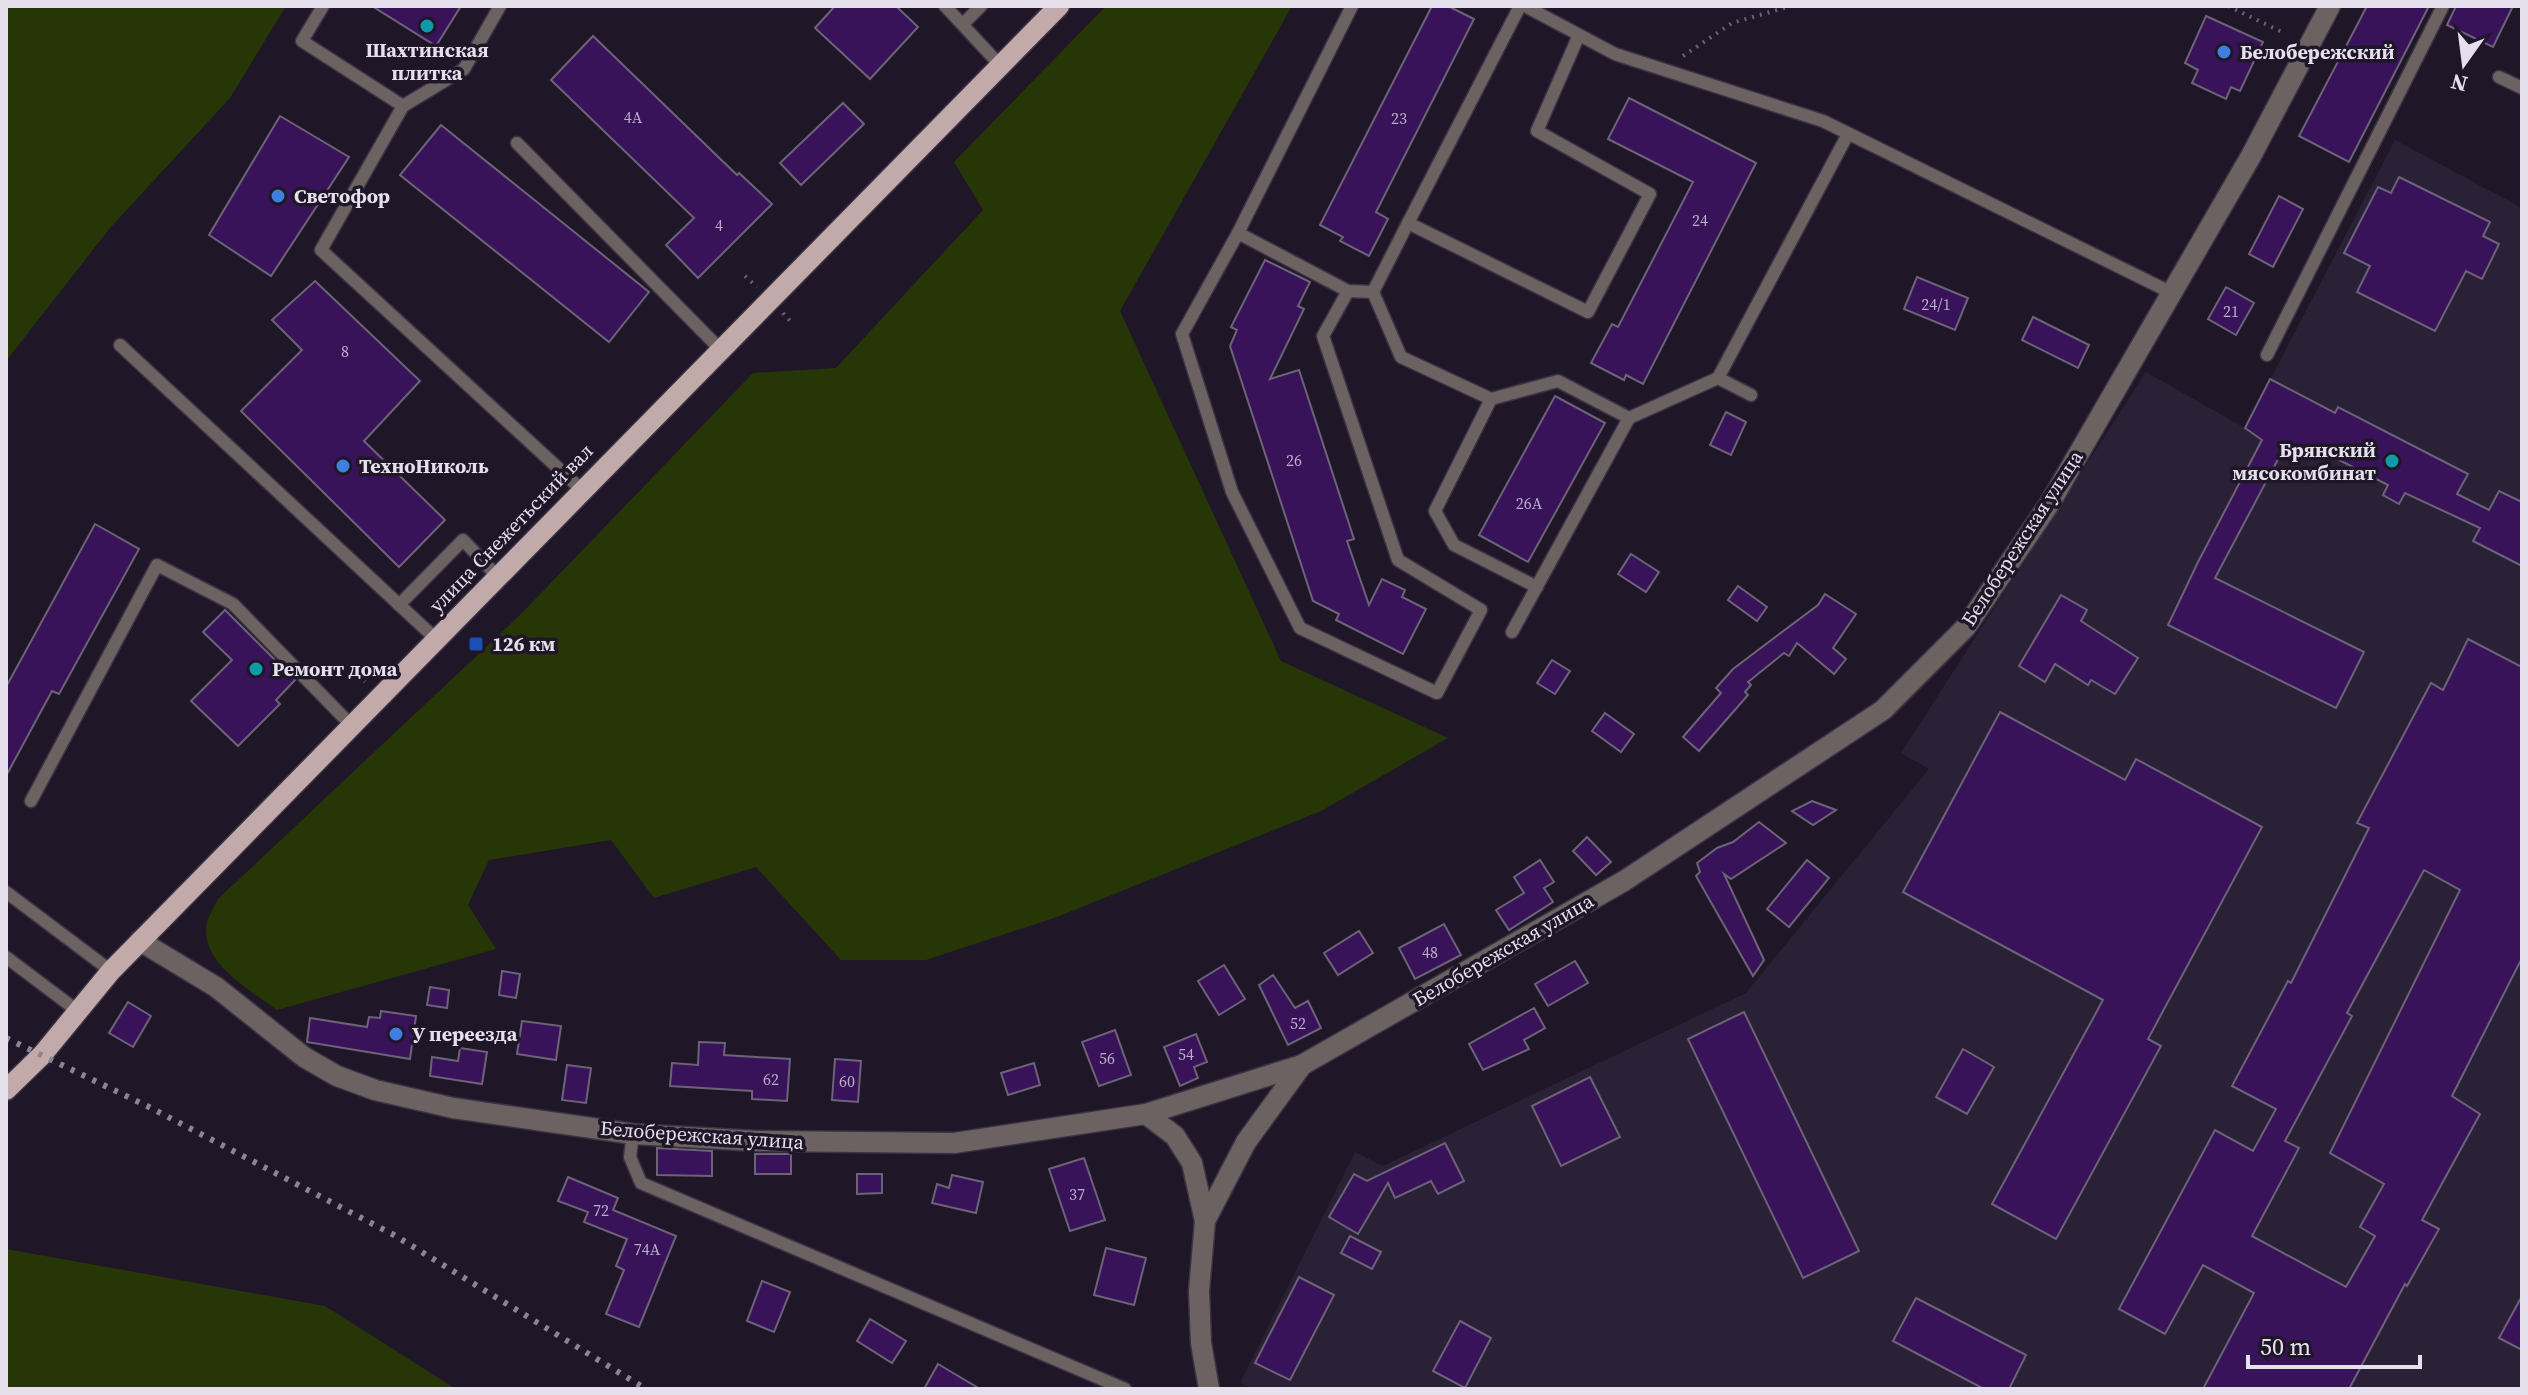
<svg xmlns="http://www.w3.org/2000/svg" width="2528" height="1395" viewBox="0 0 2528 1395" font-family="'Source Serif 4',serif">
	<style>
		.built { fill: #2b2137 }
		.green { fill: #263607 }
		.building { fill: #391359; stroke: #6c6378; stroke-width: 2; fill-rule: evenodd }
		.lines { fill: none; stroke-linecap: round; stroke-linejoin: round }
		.service-casing { stroke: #3b3343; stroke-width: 15 }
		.minor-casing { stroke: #3b3343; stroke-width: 23 }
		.primary-casing { stroke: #3b3343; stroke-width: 23 }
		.path { stroke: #686271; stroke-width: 4; stroke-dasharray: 2 6; stroke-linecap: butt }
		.service { stroke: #6d6262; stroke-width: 12 }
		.minor { stroke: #6d6262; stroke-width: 20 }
		.primary { stroke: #c2aaab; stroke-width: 20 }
		.rail { stroke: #8b8493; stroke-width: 6; stroke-dasharray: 4 8; stroke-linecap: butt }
		.culture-dot { fill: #0f9aa8; stroke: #1f1728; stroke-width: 3 }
		.shop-dot { fill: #3f7fe0; stroke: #1f1728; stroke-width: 3 }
		.transit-dot { fill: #1a4fb4; stroke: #1f1728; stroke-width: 3 }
		.labels { text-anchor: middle; stroke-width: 7; stroke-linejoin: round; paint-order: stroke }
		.number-label { font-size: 16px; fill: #baadc7 }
		.poi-label { font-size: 20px; font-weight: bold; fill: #e5e0ec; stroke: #1f1728; text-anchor: start }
		.street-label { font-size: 20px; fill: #e5e0ec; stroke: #1f1728 }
	</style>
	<rect width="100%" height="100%" fill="#1f1728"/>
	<!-- built -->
	<polygon class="built" points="2395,140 2522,208 2522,1389 1254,1389 1240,1383 1355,1152 1383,1166 1746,993 1929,769 1901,753 2146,372 2245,428"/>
	<!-- green -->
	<g class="green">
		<polygon points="6,6 286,6 230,98 110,228 6,361"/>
		<path d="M1106,6H1292L1120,311L1281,661L1448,738L1321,811L1057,917L926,960H841L756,867L654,898L611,840L489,860L468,905L496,949L277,1010C251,990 204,966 206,928C206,919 214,908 218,899L520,615L753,373L836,368L983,210L954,162Z"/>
		<polygon points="6,1249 325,1306 456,1389 6,1389"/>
	</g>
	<!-- building -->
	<g class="building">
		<polygon points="372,6 461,6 436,46"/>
		<polygon points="835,6 896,6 918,27 870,79 815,28"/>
		<polygon points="1432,6 1448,6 1474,19 1376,212 1388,219 1369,256 1340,241 1343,237 1320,225"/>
		<polygon points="2367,6 2429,6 2349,162 2299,136"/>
		<polygon points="2456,6 2513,6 2493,47 2447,25"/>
		<polygon points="2206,16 2263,42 2240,91 2231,87 2226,99 2192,83 2198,70 2185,63"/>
		<polygon points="593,36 737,175 739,173 772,204 698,278 666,245 694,218 551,80"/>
		<polygon points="1629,98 1756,163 1643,384 1626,375 1624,380 1591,363 1612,324 1618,327 1693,182 1608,139"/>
		<polygon points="843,103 864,124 801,185 780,163"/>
		<polygon points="280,116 349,157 271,276 209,235"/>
		<polygon points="441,125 649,292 609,342 400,175"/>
		<polygon points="2399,177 2490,222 2483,236 2499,244 2482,279 2466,271 2435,331 2357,292 2370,266 2344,253 2378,187 2391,193"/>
		<polygon points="2279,196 2303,209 2273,267 2249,254"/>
		<polygon points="1265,260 1310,282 1298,306 1304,309 1270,379 1299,370 1354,539 1347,541 1369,605 1382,579 1405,590 1402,597 1426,609 1403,654 1336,620 1339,614 1313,601 1230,346 1237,330 1231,327"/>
		<polygon points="1917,277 1968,298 1955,330 1904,309"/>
		<polygon points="315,281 420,381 364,441 445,520 399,567 241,411 302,350 272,320"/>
		<polygon points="2226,287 2254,303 2236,335 2208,319"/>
		<polygon points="2033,317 2089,345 2078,368 2022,340"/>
		<polygon points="2270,379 2335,413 2338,407 2468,474 2457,494 2489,510 2499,491 2522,502 2522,566 2473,541 2480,528 2405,493 2399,504 2383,495 2388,485 2312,446 2305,459 2284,448 2215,578 2364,652 2336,708 2168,625 2198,562 2262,440 2245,428"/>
		<polygon points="1555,396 1605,423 1528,562 1479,535"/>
		<polygon points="1726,412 1746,422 1731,455 1710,445"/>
		<polygon points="95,524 139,549 59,694 52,691 6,776 6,687"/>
		<polygon points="1631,554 1659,572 1646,592 1618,574"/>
		<polygon points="1738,586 1767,607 1757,621 1728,600"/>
		<polygon points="1825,594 1856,614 1833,648 1846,659 1834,674 1797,643 1789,656 1784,653 1748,682 1751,685 1745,692 1748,695 1699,751 1683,737 1721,693 1716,688 1733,669 1818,605"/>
		<polygon points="2061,595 2087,610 2081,621 2138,658 2115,694 2091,680 2088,685 2055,664 2045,682 2019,666"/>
		<polygon points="225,610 295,680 276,700 280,704 238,746 191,701 232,660 203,632"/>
		<path d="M2468,639L2522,667V958L2452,1096L2480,1114L2422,1220L2439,1229L2407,1286L2405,1284L2349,1389H2203L2254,1293L2203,1265L2165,1334L2119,1309L2215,1130L2253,1151L2276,1109L2232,1086L2288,981L2291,983L2369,828L2357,823L2431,683L2443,690ZM2424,870L2460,890L2330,1153L2384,1184L2360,1227L2375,1236L2346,1287L2252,1236L2299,1148L2285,1141L2352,1016L2347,1013Z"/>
		<polygon points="1552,660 1570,671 1555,694 1537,683"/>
		<polygon points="2000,712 2125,780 2136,759 2262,827 2148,1039 2161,1046 2056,1239 1992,1204 2103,1000 1903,892"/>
		<polygon points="1605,713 1634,734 1621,752 1592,731"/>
		<polygon points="1812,801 1836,810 1813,825 1792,811"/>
		<polygon points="1759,822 1786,843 1731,879 1724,874 1764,960 1753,976 1696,876 1700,872 1697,863 1717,848 1733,842"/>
		<polygon points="1587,837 1611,862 1596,875 1573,851"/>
		<polygon points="1540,860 1554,882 1544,888 1553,902 1509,930 1496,910 1524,893 1514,877"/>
		<polygon points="1807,860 1829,878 1789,927 1767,909"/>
		<polygon points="1444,924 1461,955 1415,979 1399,948"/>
		<polygon points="1359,931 1373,953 1338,975 1324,953"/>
		<polygon points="1575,961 1588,983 1548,1006 1535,984"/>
		<polygon points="1224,965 1245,999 1219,1015 1198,981"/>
		<polygon points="502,971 520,974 516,998 499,995"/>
		<polygon points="1273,975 1295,1008 1308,1001 1321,1028 1288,1045 1259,985"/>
		<polygon points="430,987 449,990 447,1008 427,1005"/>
		<polygon points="128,1002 151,1016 133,1047 109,1033"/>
		<polygon points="1534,1008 1545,1028 1524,1040 1529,1049 1483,1070 1469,1044"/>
		<polygon points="381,1011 416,1016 410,1059 307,1042 310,1018 367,1027 369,1017 380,1018"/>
		<polygon points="1744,1012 1859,1251 1803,1278 1688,1039"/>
		<polygon points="522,1021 561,1026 556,1060 517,1054"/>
		<polygon points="1115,1030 1131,1075 1099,1086 1082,1042"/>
		<polygon points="1196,1034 1207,1062 1194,1067 1198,1078 1180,1086 1164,1047"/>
		<polygon points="699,1042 725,1043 724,1055 790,1059 787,1101 752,1099 752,1091 670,1086 672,1063 698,1065"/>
		<polygon points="460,1048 487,1052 482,1084 430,1076 432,1057 458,1061"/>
		<polygon points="1963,1049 1994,1067 1967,1114 1936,1097"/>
		<polygon points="835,1059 861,1061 858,1102 832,1100"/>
		<polygon points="1034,1063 1040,1085 1008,1095 1001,1073"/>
		<polygon points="567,1065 591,1068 586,1103 562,1100"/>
		<polygon points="1590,1077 1620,1137 1561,1166 1532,1106"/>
		<polygon points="1445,1143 1464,1181 1438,1194 1431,1181 1395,1198 1388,1183 1358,1234 1329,1217 1354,1174 1367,1181"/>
		<polygon points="657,1148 712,1151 712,1176 657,1175"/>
		<rect x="755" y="1154" width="36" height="20"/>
		<polygon points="1084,1158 1105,1220 1070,1231 1049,1169"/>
		<polygon points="857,1174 882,1174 882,1193 857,1194"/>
		<polygon points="952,1175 983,1182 976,1213 932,1203 937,1184 949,1188"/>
		<polygon points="568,1177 618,1198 613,1210 676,1236 639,1327 606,1314 624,1270 616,1266 627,1239 584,1222 588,1212 558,1201"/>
		<polygon points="1350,1236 1381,1252 1372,1269 1341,1253"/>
		<polygon points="1106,1248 1146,1258 1134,1305 1094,1295"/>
		<polygon points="1299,1277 1334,1295 1290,1380 1255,1363"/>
		<polygon points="762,1281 790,1292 774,1332 747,1321"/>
		<polygon points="2522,1296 2522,1350 2499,1338"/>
		<polygon points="1916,1298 2026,1355 2009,1389 1984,1389 1893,1341"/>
		<polygon points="870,1319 906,1341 892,1363 857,1341"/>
		<polygon points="1460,1321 1491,1338 1465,1388 1433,1371"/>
		<polygon points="938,1364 980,1389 924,1389"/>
	</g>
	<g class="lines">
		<!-- service casing -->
		<g class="service-casing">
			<g id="service">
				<polyline points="323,6 302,41 403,106"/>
				<polyline points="500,6 464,69 403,106 321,250 582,490"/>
				<polyline points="945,6 999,64"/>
				<polyline points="1520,6 1408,223 1588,312 1650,194 1537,131 1579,35"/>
				<polyline points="1525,6 1615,54 1823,121 2172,293"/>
				<polyline points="963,24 981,6"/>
				<polyline points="2499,77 2522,88"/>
				<polyline points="517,143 720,349"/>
				<polyline points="1238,233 1352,6"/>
				<polyline points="1348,291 1238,233 1182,334 1232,492 1300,628 1437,693 1481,610 1398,560 1323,336 1348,291 1373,292 1408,223"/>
				<polyline points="1373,292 1401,357 1491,399 1558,381 1629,418 1718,378"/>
				<polyline points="120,345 436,639"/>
				<polyline points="2267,355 2443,6"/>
				<polyline points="1751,395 1718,378 1848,134"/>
				<polyline points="1491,399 1435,511 1454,545 1537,587"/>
				<polyline points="399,605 463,540 497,576"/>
				<polyline points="1512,632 1629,418"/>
				<polyline points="31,801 157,565 233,604 351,725"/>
				<polyline points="6,892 111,971"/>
				<polyline points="6,957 79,1012"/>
				<polyline points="633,1134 630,1157 641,1183 1125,1389"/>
			</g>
		</g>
		<!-- minor casing -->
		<g class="minor-casing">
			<g id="minor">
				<polyline points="140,941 216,987 304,1057 337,1076 375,1090 453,1108 633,1134 757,1141 954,1143 1146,1114 1302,1065 1624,881 1883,710 1966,627 2050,503 2251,156 2330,6"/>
				<polyline points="1146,1114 1175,1136 1192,1163 1205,1221"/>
				<polyline points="1209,1389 1201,1343 1199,1291 1205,1221 1246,1142 1302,1065"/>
			</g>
		</g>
		<!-- primary casing -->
		<g class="primary-casing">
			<polyline id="primary" points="6,1090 42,1055 111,971 1059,6"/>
		</g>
		<!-- path -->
		<g class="path">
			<polyline points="2228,6 2284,33"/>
			<polyline points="1683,56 1732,23 1791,6"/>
			<polyline points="745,276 757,287"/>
			<polyline points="783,313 792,323"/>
			<polyline points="347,665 365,682"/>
		</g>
		<!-- service -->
		<use href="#service" class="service"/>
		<!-- minor -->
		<use href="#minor" class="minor"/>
		<!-- primary -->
		<use href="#primary" class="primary"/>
		<!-- rail -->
		<polyline class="rail" points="6,1038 151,1108 394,1235 646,1389"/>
	</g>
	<!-- markers -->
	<g class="culture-dot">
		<circle cx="427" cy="26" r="8"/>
		<circle cx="2392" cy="461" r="8"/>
		<circle cx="256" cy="669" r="8"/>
	</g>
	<g class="shop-dot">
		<circle cx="2224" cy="52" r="8"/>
		<circle cx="278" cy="196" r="8"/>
		<circle cx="343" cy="466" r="8"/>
		<circle cx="396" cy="1034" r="8"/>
	</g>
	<rect class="transit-dot" x="468" y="636" width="16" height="16" rx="4"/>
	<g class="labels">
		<!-- number labels -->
		<g class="number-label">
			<text x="633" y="123">4А</text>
			<text x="1399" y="124">23</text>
			<text x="1700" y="226">24</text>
			<text x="719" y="231">4</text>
			<text x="1936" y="310">24/1</text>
			<text x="2231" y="317">21</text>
			<text x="345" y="357">8</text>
			<text x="1294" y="466">26</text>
			<text x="1529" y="509">26А</text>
			<text x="1430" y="958">48</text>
			<text x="1298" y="1029">52</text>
			<text x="1186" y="1060">54</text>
			<text x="1107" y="1064">56</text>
			<text x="771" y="1085">62</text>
			<text x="847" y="1087">60</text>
			<text x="1077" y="1200">37</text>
			<text x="601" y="1216">72</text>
			<text x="647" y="1255">74А</text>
		</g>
		<!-- poi labels -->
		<g class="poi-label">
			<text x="427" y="57" text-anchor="middle">Шахтинская<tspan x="427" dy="23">плитка</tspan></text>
			<text x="2240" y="59">Белобережский</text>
			<text x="294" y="203">Светофор</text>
			<text x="2376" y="457" text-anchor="end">Брянский<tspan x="2376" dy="23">мясокомбинат</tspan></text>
			<text x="359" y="473">ТехноНиколь</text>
			<text x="492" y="651">126 км</text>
			<text x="272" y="676">Ремонт дома</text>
			<text x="412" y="1041">У переезда</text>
		</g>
		<!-- street labels -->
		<g class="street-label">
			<text transform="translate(511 528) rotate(-46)" y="7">улица Снежетьский вал</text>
			<text transform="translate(2022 538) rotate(-57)" y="7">Белобережская улица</text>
			<text transform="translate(1503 950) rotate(-30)" y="7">Белобережская улица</text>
			<text transform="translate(702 1135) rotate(4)" y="7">Белобережская улица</text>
		</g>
	</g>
	<!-- border -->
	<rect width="2528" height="1395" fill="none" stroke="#e5e0ec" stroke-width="16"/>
	<!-- north arrow -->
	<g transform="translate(2464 64) rotate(194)" stroke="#1f1728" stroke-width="6" paint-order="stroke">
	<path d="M0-6L14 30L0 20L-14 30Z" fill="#e5e0ec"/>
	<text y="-12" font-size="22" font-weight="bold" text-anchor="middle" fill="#e5e0ec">N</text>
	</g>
	<!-- scale -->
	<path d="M2248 1355v12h172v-12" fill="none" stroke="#e5e0ec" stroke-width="4"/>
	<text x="2260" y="1355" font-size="24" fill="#e5e0ec" stroke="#1f1728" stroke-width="6" paint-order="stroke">50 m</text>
</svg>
